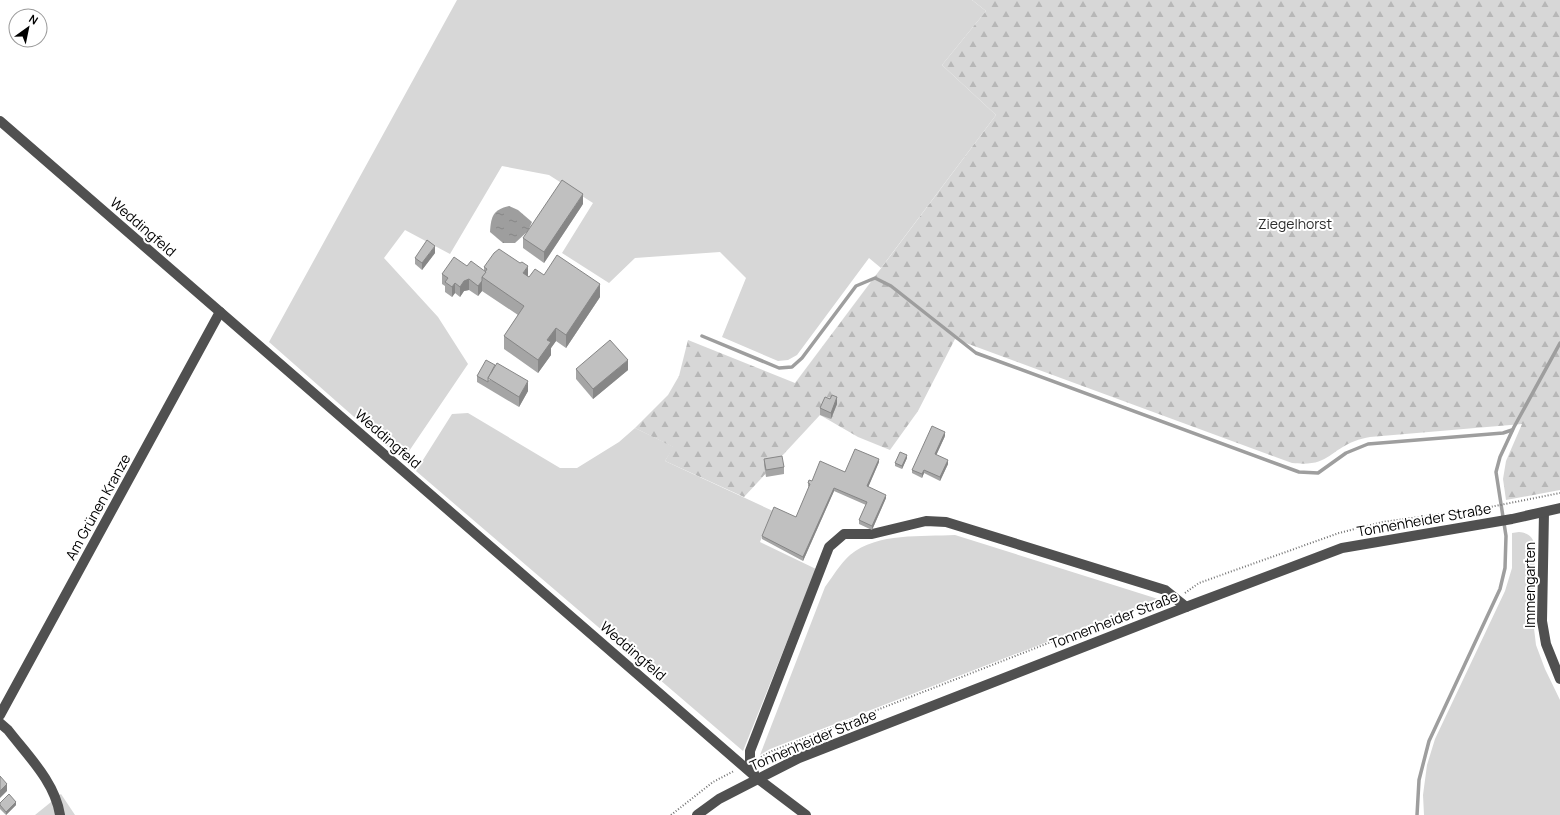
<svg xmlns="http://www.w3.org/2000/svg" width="1560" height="815" viewBox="0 0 1560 815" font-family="Manrope,sans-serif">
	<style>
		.grass { fill: #d7d7d7 }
		.forest { fill: url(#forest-firs) }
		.water { fill: url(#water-ripples) }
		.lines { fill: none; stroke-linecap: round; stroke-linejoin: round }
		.stream { stroke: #9e9e9e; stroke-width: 3.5 }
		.path { stroke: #727272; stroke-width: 2; stroke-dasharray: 1 2; stroke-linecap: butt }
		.minor { stroke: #505050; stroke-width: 10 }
		.wall { fill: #a5a5a5 }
		.shaded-wall { fill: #868686 }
		.building { fill: #c0c0c0; stroke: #868686 }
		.labels { text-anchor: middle; stroke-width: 4; stroke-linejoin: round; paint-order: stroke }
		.park-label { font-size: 14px; fill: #2e2e2e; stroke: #fff }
		.street-label { font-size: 14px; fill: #000; stroke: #fff }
	</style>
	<defs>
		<pattern id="forest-firs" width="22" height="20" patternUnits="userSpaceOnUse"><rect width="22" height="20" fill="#d7d7d7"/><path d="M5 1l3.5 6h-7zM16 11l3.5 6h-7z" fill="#b7b7b7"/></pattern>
		<pattern id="water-ripples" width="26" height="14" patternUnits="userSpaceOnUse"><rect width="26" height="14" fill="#9e9e9e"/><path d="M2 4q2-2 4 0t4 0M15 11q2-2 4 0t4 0" fill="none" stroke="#868686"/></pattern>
	</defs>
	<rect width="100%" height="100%" fill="#fff"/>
	<!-- grass -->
	<g class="grass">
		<polygon points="457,0 972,0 986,11 942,65 996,115 881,268 869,258 797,355 788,360 778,361 722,337 746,278 720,252 635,258 609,283 562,253 593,203 549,175 502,166 450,254 405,230 384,258 438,317 468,364 403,460 269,342"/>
		<polygon points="468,413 560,468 577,468 619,442 635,428 674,447 665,461 773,511 760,542 816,569 743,751 416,471 452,414"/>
		<path d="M1519,532C1529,533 1533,537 1535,546L1533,620L1536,645L1545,669L1560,700V815H1424L1423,795L1427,765L1435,739L1505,591L1512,568V533Z"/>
		<path d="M955,535L1158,599L770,749L760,755L825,587C833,576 840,564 850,555C878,532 922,537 955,535Z"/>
		<polygon points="61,794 75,815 35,815"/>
	</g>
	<!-- forest -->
	<path class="forest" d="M972,0H1560V490L1506,500L1503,479L1506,461L1522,424L1370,437C1365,438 1359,439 1355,441C1327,452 1329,467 1292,463L955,339L918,411L890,450L858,437L820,415L744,497L665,461L673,447L635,428L668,395L679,376L688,340L795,383L996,115L942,65L986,11Z"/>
	<!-- water -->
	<path class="water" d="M509,206L518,210L532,222L528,231L515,243H503L490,232C491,216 493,210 509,206Z"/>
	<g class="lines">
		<!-- stream -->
		<g class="stream">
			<polyline points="702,336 779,368 792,367 802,358 856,286 875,278 891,286 976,353 1299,472 1318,473 1346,453 1368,444 1503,433 1512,430"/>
			<polyline points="1417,815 1419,780 1429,741 1500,589 1505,568 1506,536 1496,472 1500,457 1514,427 1560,343"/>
		</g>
		<!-- path -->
		<g class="path">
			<polyline points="1185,593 1199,583 1339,533 1383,522 1490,507 1560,493"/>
			<polyline points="761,757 772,751 1156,601 1161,601"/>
			<polyline points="671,815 713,782 734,771"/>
		</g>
		<!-- minor -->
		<g class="minor">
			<polyline points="0,121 757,778 806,815"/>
			<polyline points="1544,512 1542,621 1546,644 1560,679"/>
			<polyline points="0,715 220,312"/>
			<path d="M0,723L8,730C28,756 55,782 60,815"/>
			<polyline points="754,773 750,763 750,751 829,547 844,534 872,534 926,521 946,522 1165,590 1186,607"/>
			<polyline points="697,815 719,799 799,758 1186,607 1342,548 1512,519 1560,508"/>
		</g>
	</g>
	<!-- wall -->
	<g class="wall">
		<polygon points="583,204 544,263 523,248 523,238"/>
		<polygon points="435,253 422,270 415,264 415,258"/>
		<polygon points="467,266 484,271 484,267 529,277 544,275 600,297 566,348 556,341 551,348 551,355 538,373 504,349 504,336 518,315 482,291 478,296 469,290 464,291 460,297 455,293 452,297 445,292 445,286 442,284 442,274"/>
		<polygon points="576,369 628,370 593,399 576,379"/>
		<polygon points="477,376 528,391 519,407 477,382"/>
		<polygon points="830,399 837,404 831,419 820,415 820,408"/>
		<polygon points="945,436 936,455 948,464 940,481 924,473 922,478 912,473 912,470"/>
		<polygon points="907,458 902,469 895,466 895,463"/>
		<polygon points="764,459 784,467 784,474 766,477 764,465"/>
		<polygon points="879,462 868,487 886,498 872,530 859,524 859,520 866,505 834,491 803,561 762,539 762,536 796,517 809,487 808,486 808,483 812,481"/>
		<polygon points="0,803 16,805 6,815 0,809"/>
	</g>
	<!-- shaded-wall -->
	<g class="shaded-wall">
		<polygon points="583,194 583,204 544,263 544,252"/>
		<polygon points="435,246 435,253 422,270 422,263"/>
		<polygon points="528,266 528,279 523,273"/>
		<polygon points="469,279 469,290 464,291 460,297 460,287 464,281"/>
		<polygon points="482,281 482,291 478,296 478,286"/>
		<polygon points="455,283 455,293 452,297 452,287"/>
		<polygon points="600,284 600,297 566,348 566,335"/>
		<polygon points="556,328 556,341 551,348 551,355 538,373 538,360 547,340"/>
		<polygon points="628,360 628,370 593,399 593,389"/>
		<polygon points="528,381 528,391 519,407 519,397"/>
		<polygon points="837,397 837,404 831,419 831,413"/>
		<polygon points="945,432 945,436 935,458 935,454"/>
		<polygon points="907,455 907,458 902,469 902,466"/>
		<polygon points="879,459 879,462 867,490 867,486"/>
		<polygon points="948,460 948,464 940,481 940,477"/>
		<polygon points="924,470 924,473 922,478 922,474"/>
		<polygon points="834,488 834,491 803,561 803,557"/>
		<polygon points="886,495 886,498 872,530 872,526"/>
		<polygon points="7,784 7,791 0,798 0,791"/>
		<polygon points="16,802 16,805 6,815 6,812"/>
	</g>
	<!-- building -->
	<g class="building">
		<polygon points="562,180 583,194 544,252 523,238"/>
		<polygon points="427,240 435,246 422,263 415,258"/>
		<polygon points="499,249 520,263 522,262 528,266 523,273 529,277 535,269 544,275 557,255 600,284 566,335 556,328 547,340 551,342 538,360 504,336 524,306 482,277 487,269 484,267 494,253"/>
		<polygon points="454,257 467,266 471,261 486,272 482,277 482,281 478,286 469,279 464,281 460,287 455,283 452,287 445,282 448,278 442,274"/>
		<polygon points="610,340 628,360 593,389 576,369"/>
		<polygon points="486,360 495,365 488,378 488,382 477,376"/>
		<polygon points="497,363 528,381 519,397 488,378"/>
		<polygon points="832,395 837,397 831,413 820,408 825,397 830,399"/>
		<polygon points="932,426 945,432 935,454 948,460 940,477 924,470 922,474 912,470"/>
		<polygon points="855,449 879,459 867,486 886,495 872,526 859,520 867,502 834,488 803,557 762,536 774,507 796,517 810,484 808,483 809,480 812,481 820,461 845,472"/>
		<polygon points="900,452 907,455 902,466 895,463"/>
		<polygon points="782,456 784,467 766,470 764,459"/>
		<polygon points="0,776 7,784 0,791"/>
		<polygon points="9,794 16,802 6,812 0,805 0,803"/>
	</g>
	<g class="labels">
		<!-- park labels -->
		<g class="park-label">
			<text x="1295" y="229">Ziegelhorst</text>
		</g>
		<!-- street labels -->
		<g class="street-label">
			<text transform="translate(143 227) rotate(41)" y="5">Weddingfeld</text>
			<text transform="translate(388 439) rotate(41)" y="5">Weddingfeld</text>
			<text transform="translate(98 507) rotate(-61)" y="5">Am Grünen Kranze</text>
			<text transform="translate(1424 520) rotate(-10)" y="5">Tonnenheider Straße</text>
			<text transform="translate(1530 585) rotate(-90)" y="5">Immengarten</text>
			<text transform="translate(1114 620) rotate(-21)" y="5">Tonnenheider Straße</text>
			<text transform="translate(633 651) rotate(41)" y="5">Weddingfeld</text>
			<text transform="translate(813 740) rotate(-23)" y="5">Tonnenheider Straße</text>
		</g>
	</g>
	<!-- north arrow -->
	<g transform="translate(28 28) rotate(33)"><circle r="19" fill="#ffffff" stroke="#999999"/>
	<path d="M0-3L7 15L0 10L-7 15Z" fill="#000000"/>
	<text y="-6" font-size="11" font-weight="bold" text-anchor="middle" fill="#000000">N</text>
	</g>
</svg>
